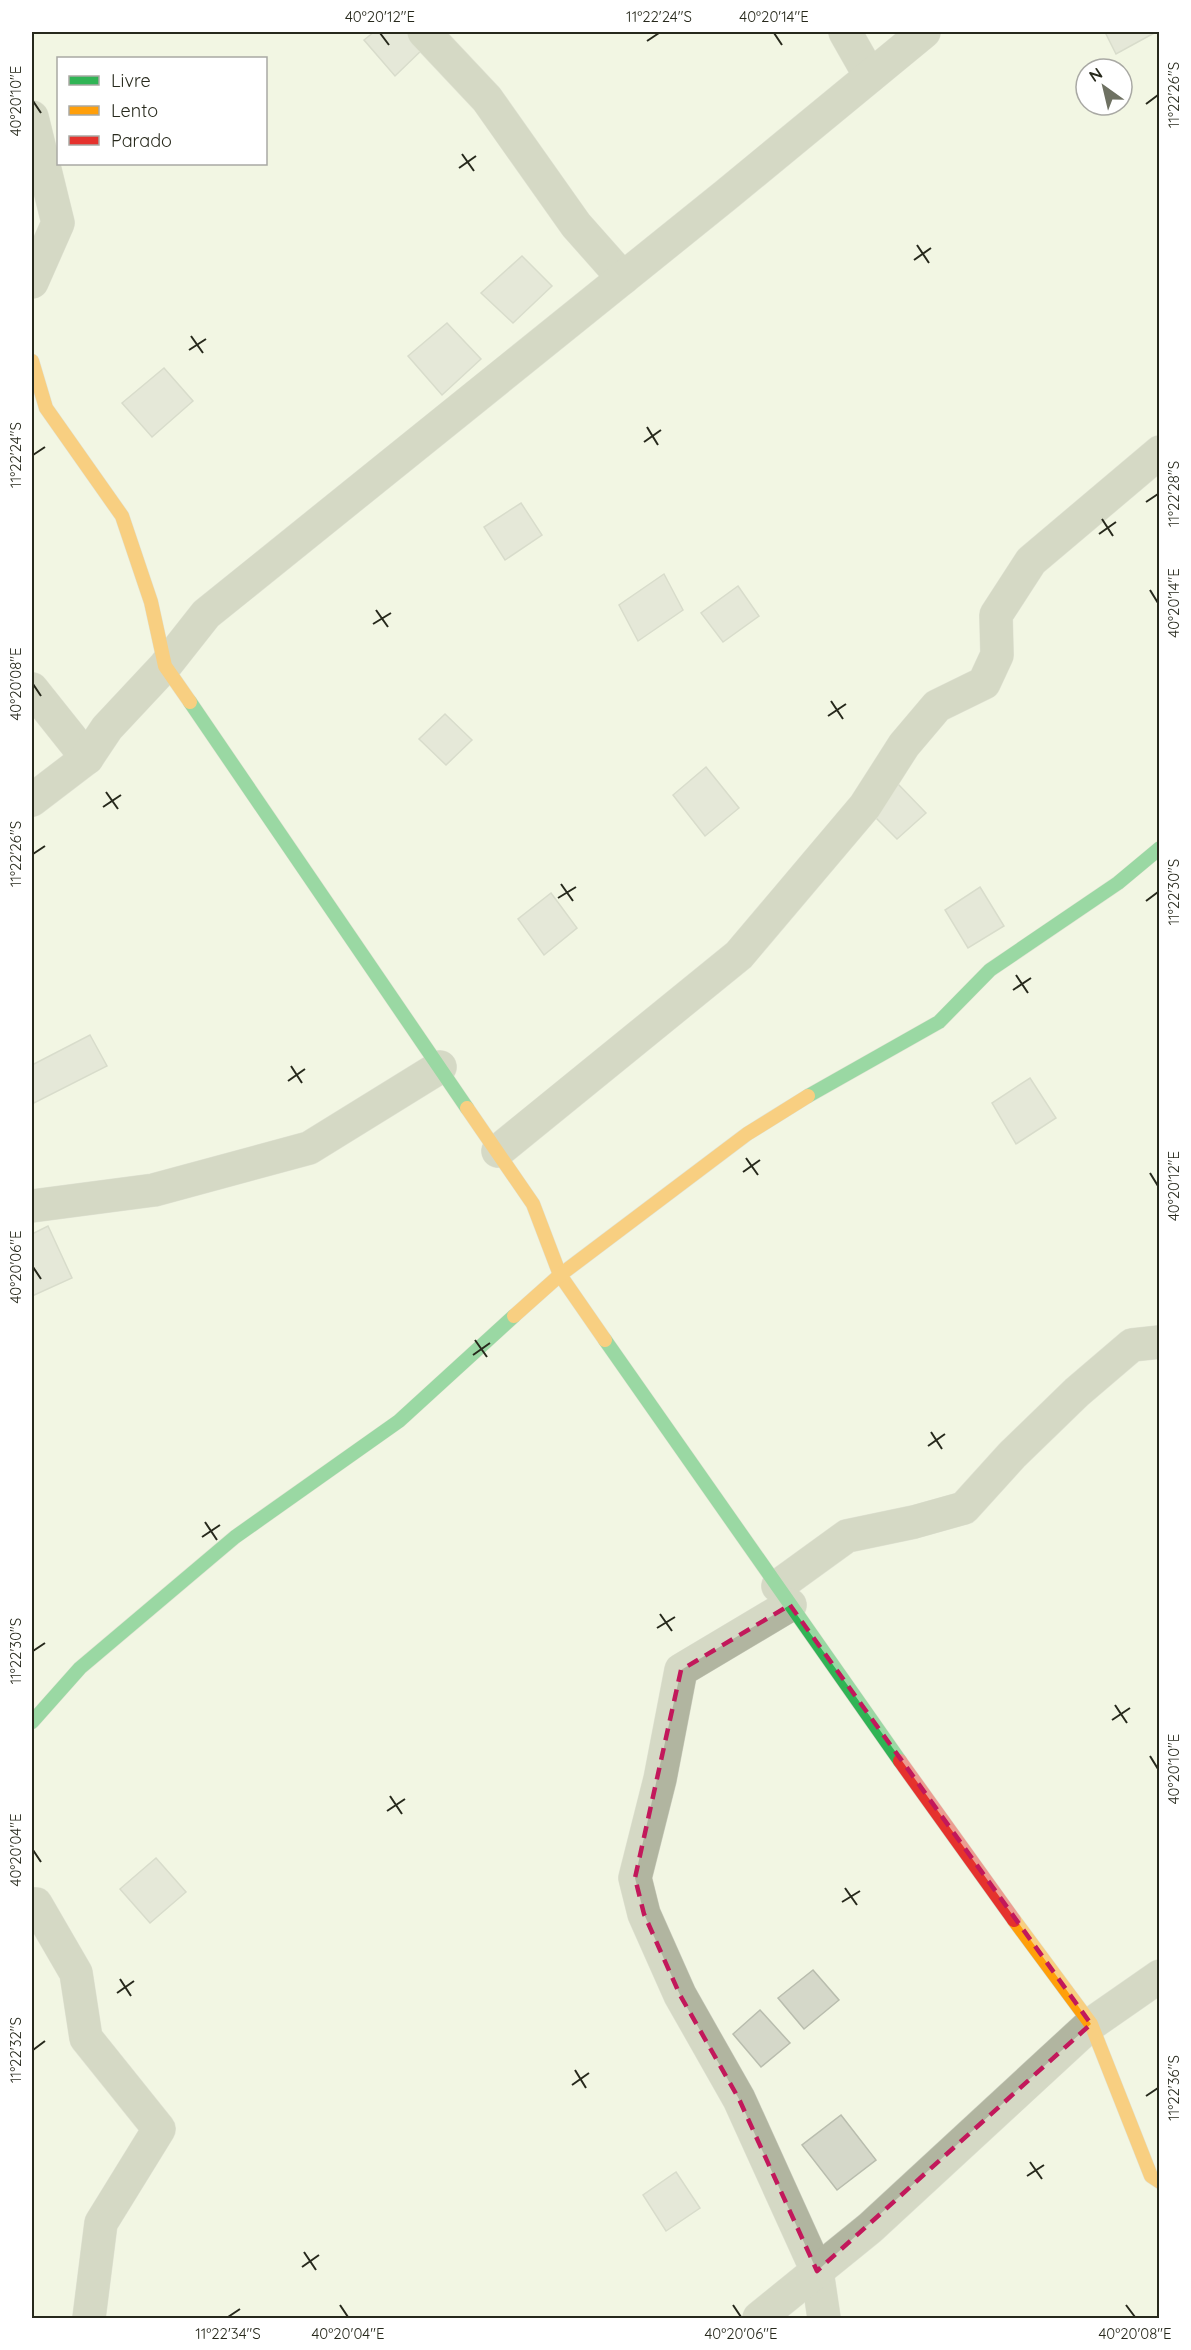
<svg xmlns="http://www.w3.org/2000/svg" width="1191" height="2350" viewBox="0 0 1191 2350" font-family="Quicksand,sans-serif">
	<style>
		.building { fill: #d5d8c9; stroke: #b9bdae; stroke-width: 1.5 }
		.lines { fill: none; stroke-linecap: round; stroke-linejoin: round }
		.street-casing { stroke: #cdcfc1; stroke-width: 34 }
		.fast-casing { stroke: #cdcfc1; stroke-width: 15 }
		.slow-casing { stroke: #cdcfc1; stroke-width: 15 }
		.jam-casing { stroke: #cdcfc1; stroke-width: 15 }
		.street { stroke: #b1b5a0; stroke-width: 33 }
		.fast { stroke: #30b455; stroke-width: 14 }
		.slow { stroke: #ff9f0a; stroke-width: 14 }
		.jam { stroke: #e5322d; stroke-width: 14 }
		.marked { fill: none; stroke: #c2185b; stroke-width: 4.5; stroke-dasharray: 12 8; stroke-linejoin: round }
		.ticks { fill: none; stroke: #27291c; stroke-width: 2 }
		.neatline { fill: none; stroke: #27291c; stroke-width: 2 }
		.ticks-label { font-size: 15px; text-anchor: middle; fill: #27291c }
	</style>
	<rect width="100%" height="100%" fill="#f2f6e3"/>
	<!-- building -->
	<g class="building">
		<polygon points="374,32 414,32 427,45 395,76 364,40"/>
		<polygon points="1105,32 1156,32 1116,54"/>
		<polygon points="522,256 552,286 513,323 481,293"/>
		<polygon points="447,323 481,359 442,395 408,356"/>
		<polygon points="164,368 193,401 152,437 122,403"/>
		<polygon points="521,503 542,535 505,560 484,527"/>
		<polygon points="664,574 683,610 638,641 619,605"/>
		<polygon points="738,586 759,616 723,642 701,613"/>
		<polygon points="445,714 472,740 446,765 419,739"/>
		<polygon points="706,767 739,808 705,836 673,795"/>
		<polygon points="898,784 926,813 897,839 870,812"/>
		<polygon points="980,887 1004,926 968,948 945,910"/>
		<polygon points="551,893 577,928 544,955 518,919"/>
		<polygon points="90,1035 107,1066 34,1103 32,1098 32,1065"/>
		<polygon points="1030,1078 1056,1118 1016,1144 992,1103"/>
		<polygon points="48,1226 72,1278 32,1296 32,1234"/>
		<polygon points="156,1858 186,1892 150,1923 120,1889"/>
		<polygon points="813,1970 839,2000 804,2029 778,1998"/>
		<polygon points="760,2010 790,2043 761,2067 733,2034"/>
		<polygon points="841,2115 876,2160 837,2190 802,2145"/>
		<polygon points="676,2172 700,2208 666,2231 643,2195"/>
	</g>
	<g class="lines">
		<!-- street casing -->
		<g class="street-casing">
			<g id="street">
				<polyline points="424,32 487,99 576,225 623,278"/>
				<polyline points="845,32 870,76"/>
				<polyline points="32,117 58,223 32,282"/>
				<polyline points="32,689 87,758"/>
				<polyline points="32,800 87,758 107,728 165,666 206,614 726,195 924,32"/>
				<polyline points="498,1151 739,955 865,806 904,745 937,706 984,683 997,655 996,615 1031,561 1160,452"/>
				<polyline points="32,1206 154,1190 309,1148 440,1067"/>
				<polyline points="778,1586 847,1536 914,1522 964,1508 1012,1455 1077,1392 1132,1345 1160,1342"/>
				<polyline points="790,1605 681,1670 660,1779 635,1878 644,1914 680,1995 739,2099 817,2271 824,2318"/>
				<polyline points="32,1904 36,1904 76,1973 86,2038 159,2129 101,2223 89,2318"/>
				<polyline points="759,2318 870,2228 1091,2024 1160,1976"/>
			</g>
		</g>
		<!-- fast casing -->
		<g class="fast-casing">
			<g id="fast">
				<polyline points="190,702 467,1108"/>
				<polyline points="808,1096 939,1022 990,970 1118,883 1160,848"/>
				<polyline points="605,1340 900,1761"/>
				<polyline points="32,1722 80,1668 235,1537 399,1421 514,1316"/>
			</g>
		</g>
		<!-- slow casing -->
		<g class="slow-casing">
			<g id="slow">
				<polyline points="32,361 46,408 122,516 151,602 165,666 190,702"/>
				<polyline points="467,1108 533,1204 560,1275 605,1340"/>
				<polyline points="514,1316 560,1275 747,1134 808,1096"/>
				<polyline points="1014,1920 1091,2024 1151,2176 1160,2182"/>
			</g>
		</g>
		<!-- jam casing -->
		<g class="jam-casing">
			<polyline id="jam" points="900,1761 1014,1920"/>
		</g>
		<!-- street -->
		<use href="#street" class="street"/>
		<!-- fast -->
		<use href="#fast" class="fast"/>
		<!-- slow -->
		<use href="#slow" class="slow"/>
		<!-- jam -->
		<use href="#jam" class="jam"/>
	</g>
	<!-- marked area -->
	<path d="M0 0H1191V2350H0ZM790,1605L1091,2024L817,2271L739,2099L680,1995L644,1914L635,1878L681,1670Z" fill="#f2f6e3" fill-opacity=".55" fill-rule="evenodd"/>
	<path class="marked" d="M790,1605L1091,2024L817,2271L739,2099L680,1995L644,1914L635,1878L681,1670Z"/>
	<!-- ticks -->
	<path class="ticks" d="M380,33L389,45M774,33L782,45M647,41L659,33M33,101L41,113M1146,104L1158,95M462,154L474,171M459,168L476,156M917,245L929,263M914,260L931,248M191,336L203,353M189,350L206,339M647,427L658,445M644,442L661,430M33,455L45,447M1146,502L1158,494M1102,519L1113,536M1099,534L1116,522M1150,590L1158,603M376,610L388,627M373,624L391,613M33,684L41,696M831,701L843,719M828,716L846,704M106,792L118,809M103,807L121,795M33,854L45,846M561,884L573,901M558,898L576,887M1146,901L1158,892M1016,975L1028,993M1013,990L1031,978M291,1066L302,1083M288,1081L305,1069M746,1158L758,1175M743,1172L760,1160M1150,1173L1158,1186M33,1267L41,1279M475,1340L487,1357M473,1355L490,1343M931,1432L942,1449M928,1446L945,1434M205,1522L217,1540M202,1537L220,1525M660,1614L672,1631M657,1628L675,1617M33,1651L45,1643M1115,1705L1127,1723M1112,1720L1130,1708M1150,1756L1158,1769M390,1796L402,1814M387,1811L405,1799M33,1850L41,1862M845,1888L857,1905M842,1902L860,1891M120,1979L131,1996M117,1993L134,1981M33,2050L45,2041M575,2070L586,2088M572,2085L589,2073M1146,2096L1158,2088M1030,2162L1042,2179M1027,2176L1044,2165M304,2252L316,2270M302,2267L319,2255M340,2305L348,2317M733,2305L741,2317M1126,2305L1135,2317M228,2317L240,2309"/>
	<!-- border -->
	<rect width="1191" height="2350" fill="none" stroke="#ffffff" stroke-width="66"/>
	<!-- legend -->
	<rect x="57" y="57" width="210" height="108" fill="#ffffff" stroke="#a9a9a4" stroke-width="1.5"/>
	<rect x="69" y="76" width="30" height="9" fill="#30b455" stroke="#a9a9a4" stroke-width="1.5"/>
	<text x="111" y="87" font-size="18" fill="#27291c">Livre</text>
	<rect x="69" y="106" width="30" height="9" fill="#ff9f0a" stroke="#a9a9a4" stroke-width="1.5"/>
	<text x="111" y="117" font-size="18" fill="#27291c">Lento</text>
	<rect x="69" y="136" width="30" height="9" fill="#e5322d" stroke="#a9a9a4" stroke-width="1.5"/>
	<text x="111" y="147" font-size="18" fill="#27291c">Parado</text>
	<!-- north arrow -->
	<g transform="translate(1104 87) rotate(326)"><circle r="28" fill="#ffffff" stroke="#a9a9a4" stroke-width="1.5"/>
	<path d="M0-4.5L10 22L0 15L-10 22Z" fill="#6e7162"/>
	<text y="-9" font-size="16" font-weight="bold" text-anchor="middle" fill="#27291c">N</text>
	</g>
	<rect x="33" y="33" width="1125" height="2284" class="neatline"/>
	<g class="ticks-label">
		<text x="380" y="22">40°20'12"E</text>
		<text x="659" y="22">11°22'24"S</text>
		<text x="774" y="22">40°20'14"E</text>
		<text transform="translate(1174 95) rotate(-90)" y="5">11°22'26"S</text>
		<text transform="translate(16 101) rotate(-90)" y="5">40°20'10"E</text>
		<text transform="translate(16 455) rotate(-90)" y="5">11°22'24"S</text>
		<text transform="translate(1174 494) rotate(-90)" y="5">11°22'28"S</text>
		<text transform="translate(1174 603) rotate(-90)" y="5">40°20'14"E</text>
		<text transform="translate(16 684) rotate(-90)" y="5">40°20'08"E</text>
		<text transform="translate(16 854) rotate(-90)" y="5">11°22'26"S</text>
		<text transform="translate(1174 892) rotate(-90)" y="5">11°22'30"S</text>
		<text transform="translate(1174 1186) rotate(-90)" y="5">40°20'12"E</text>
		<text transform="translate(16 1267) rotate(-90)" y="5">40°20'06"E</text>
		<text transform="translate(16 1651) rotate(-90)" y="5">11°22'30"S</text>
		<text transform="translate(1174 1769) rotate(-90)" y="5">40°20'10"E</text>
		<text transform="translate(16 1850) rotate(-90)" y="5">40°20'04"E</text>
		<text transform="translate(16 2050) rotate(-90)" y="5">11°22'32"S</text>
		<text transform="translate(1174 2088) rotate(-90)" y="5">11°22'36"S</text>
		<text x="228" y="2339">11°22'34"S</text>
		<text x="348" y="2339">40°20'04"E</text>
		<text x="741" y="2339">40°20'06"E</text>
		<text x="1135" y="2339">40°20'08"E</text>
	</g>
</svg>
